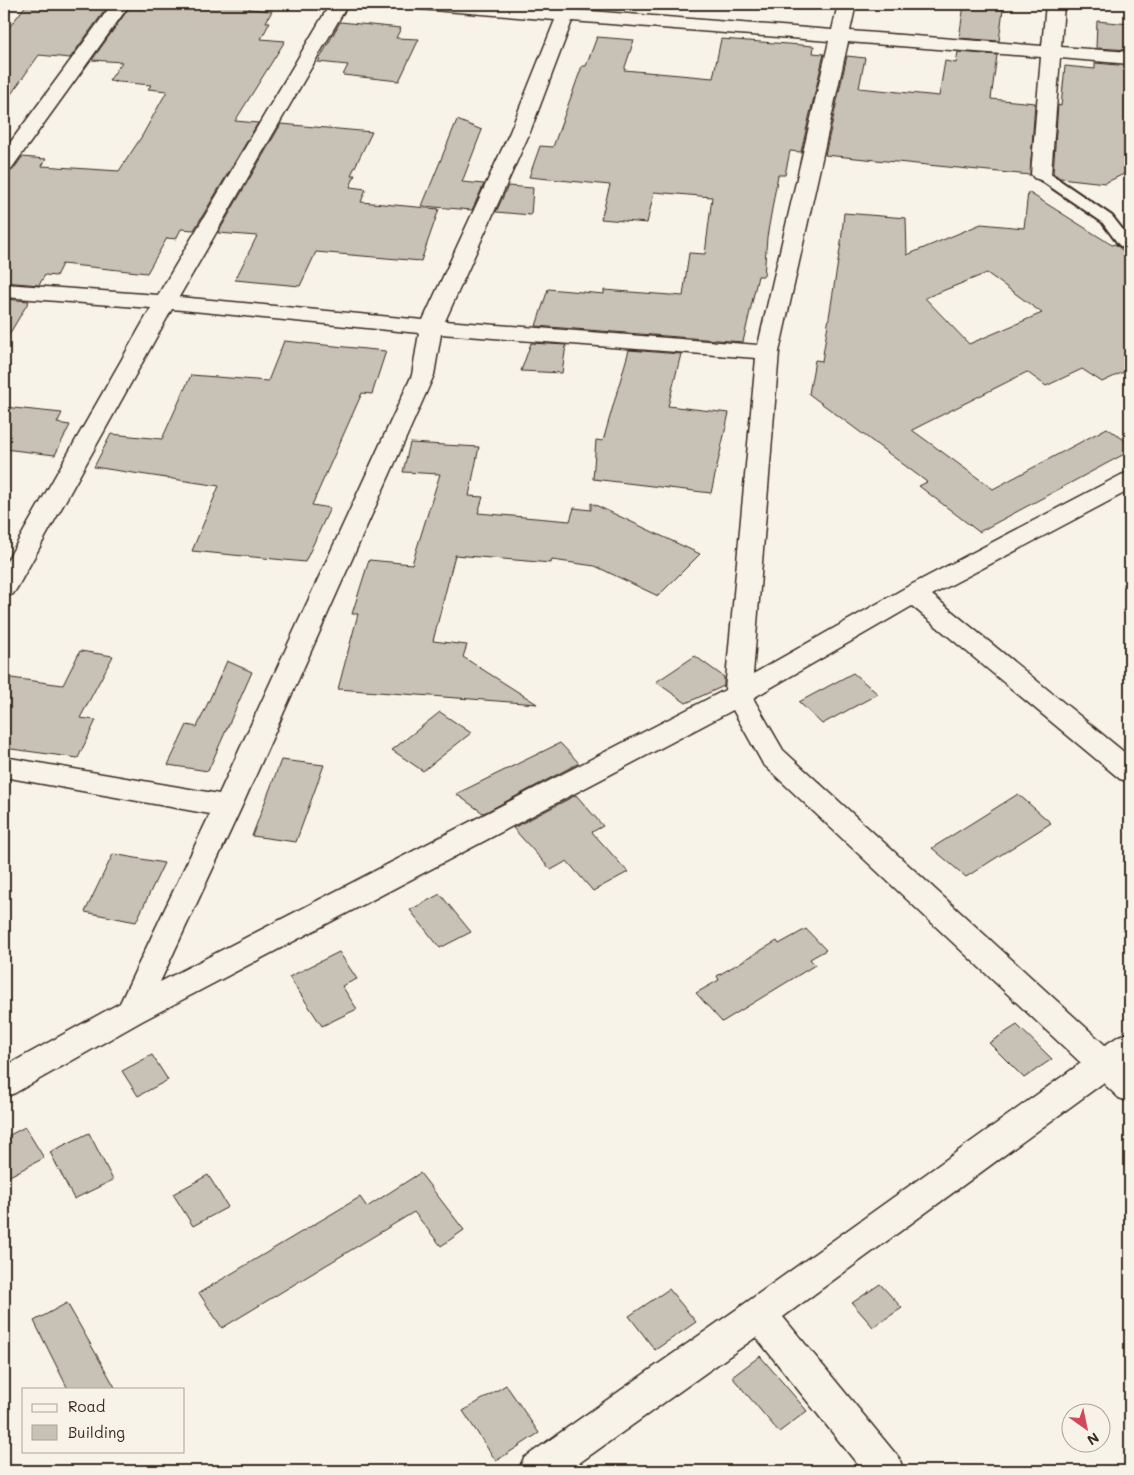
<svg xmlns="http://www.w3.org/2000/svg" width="1134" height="1475" viewBox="0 0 1134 1475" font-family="Mali,sans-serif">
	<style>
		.building { fill: #c8c1b6; stroke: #3b2a1e; fill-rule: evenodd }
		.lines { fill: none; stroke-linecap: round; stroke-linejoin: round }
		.service-casing { stroke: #3b2a1e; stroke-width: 4 }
		.minor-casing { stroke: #3b2a1e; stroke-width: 3 }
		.service { fill: #f7f3e8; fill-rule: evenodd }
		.minor { fill: #f7f3e8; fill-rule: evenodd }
	</style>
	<rect width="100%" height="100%" fill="#f7f3e8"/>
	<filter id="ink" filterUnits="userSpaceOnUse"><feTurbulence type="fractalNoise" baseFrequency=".02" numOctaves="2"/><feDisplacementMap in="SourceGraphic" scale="10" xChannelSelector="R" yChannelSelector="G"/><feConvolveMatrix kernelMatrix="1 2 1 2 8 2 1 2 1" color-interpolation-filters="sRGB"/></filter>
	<g filter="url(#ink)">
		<!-- building -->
		<g class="building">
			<polygon points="27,4 79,4 108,6 70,58 39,55 4,104 4,34"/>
			<polygon points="148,4 218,4 251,6 249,9 272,11 266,22 270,22 261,39 285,41 235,121 258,123 194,230 181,229 176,239 167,238 147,273 62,264 56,276 45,275 39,285 4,282 4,173 13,170 22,157 46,159 42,166 119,171 142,136 167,91 148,89 151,85 109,81 122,62 92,60 129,8 143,9"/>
			<polygon points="964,5 1003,9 999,41 959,38"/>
			<polygon points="1097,21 1130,24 1130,50 1096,48"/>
			<polygon points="340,22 401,28 396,38 419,39 399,81 343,75 348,65 318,62"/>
			<polygon points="597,37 634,40 624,70 713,78 721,39 814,46 813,53 824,54 801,152 790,151 785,175 778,175 767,237 764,276 758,276 743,342 536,326 548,289 604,294 604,290 683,296 689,253 705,254 712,197 654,192 647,223 601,219 610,185 529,177 540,146 553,147 582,66 586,66"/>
			<polygon points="958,52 997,55 991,99 1035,103 1030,175 825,155 847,56 865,58 859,88 939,96 945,61 956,63"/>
			<polygon points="1095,63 1130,66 1129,108 1130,109 1130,171 1105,183 1060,178 1053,173 1058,105 1061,106 1065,66 1095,69"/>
			<polygon points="457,120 482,130 462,182 484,184 472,210 422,206"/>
			<polygon points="281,124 372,132 351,175 355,175 350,187 366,189 361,202 439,209 421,261 316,252 300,286 235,280 257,236 218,233"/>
			<polygon points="508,186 533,188 531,215 496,212"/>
			<path d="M1028,192L1112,245L1115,244L1130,257V369L1102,382L1082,369L1046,386L1027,372L912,430L993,489L1107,428L1130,444V451L979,532L919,486L927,482L809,394L815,360L822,361L841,243L844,213L906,218L907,255L981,224L1024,228ZM987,273L1042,313L969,344L925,298Z"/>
			<polygon points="4,299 29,301 4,343"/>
			<polygon points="284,341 386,351 372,394 362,393 312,505 330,508 305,562 192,551 219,486 94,467 111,434 162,439 191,375 268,381"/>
			<polygon points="531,343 566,345 562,373 521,371"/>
			<polygon points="629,350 681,354 668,406 729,413 711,493 593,479 596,440 603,441"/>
			<polygon points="4,407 62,413 57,423 70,425 55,455 4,449"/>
			<polygon points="410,443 479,447 469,496 483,497 478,513 570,521 574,508 591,510 591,503 700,554 658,596 595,566 552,560 551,563 455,555 433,641 467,645 463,657 537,704 338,689 358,614 352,614 369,560 412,564 440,474 403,472"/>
			<polygon points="80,651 113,656 80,718 96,720 78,758 4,748 4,677 63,685"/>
			<polygon points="695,656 724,677 724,686 686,703 656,682"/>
			<polygon points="227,661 252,672 208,771 168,765 187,725 197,727"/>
			<polygon points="853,673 878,694 822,724 799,702"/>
			<polygon points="440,712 471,733 423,771 392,750"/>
			<polygon points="560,743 579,763 486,812 483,813 456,794"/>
			<polygon points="281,760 324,765 296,842 252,836"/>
			<polygon points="1018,794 1051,823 966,877 932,848"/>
			<polygon points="576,795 603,826 592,832 628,872 593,891 567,861 551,870 513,828"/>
			<polygon points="113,854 164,863 136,922 85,912"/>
			<polygon points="440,894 471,932 440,948 410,910"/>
			<polygon points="806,929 826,950 810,959 815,965 722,1022 696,993 719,980 717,976 777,941 779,944"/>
			<polygon points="339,952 357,979 342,986 357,1009 322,1026 289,977"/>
			<polygon points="1017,1025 1052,1059 1024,1078 989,1043"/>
			<polygon points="152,1055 168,1080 138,1096 122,1071"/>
			<polygon points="25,1127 44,1158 4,1179 4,1138"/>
			<polygon points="89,1133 113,1180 74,1199 50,1152"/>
			<polygon points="420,1173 464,1230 441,1246 414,1212 222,1328 199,1293 360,1197 367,1207"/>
			<polygon points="208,1175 228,1207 193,1226 173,1194"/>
			<polygon points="880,1284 902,1308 873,1327 852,1303"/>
			<polygon points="669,1289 696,1322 655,1350 629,1316"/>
			<polygon points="67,1303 116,1389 68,1389 34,1321"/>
			<polygon points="760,1356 807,1411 779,1432 732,1377"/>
			<polygon points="506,1385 539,1433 496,1461 463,1411"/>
		</g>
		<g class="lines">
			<!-- service casing -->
			<g class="service-casing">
				<polygon id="service" points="1041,170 1046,171 1112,216 1130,239 1130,251 1119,245 1102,222 1036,177 1034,174 1036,171"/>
			</g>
			<!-- minor casing -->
			<g class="minor-casing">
				<g id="minor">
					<polygon points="112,4 130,4 11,169 4,171 4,151"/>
					<path d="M330,4H348L179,297L423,320L510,132L555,20L420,9L414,8L411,4H488L559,9L561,4H579L577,10L832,30L838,4H856L850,31L1042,46L1046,4H1064L1061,47L1130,52V64L1060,58L1051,174L1048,178L1041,180L1034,178L1031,174L1041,57L848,42L779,352L753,674L905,588L1121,475L1130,472V490L932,595L1130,757V782L1120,779L912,606L753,698L783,750L1105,1045L1119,1036L1130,1032V1062L1127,1065L1130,1068V1102L1119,1098L1103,1083L783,1317L899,1458L904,1471H863L756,1337L568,1471H518L524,1458L747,1302L1081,1063L763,764L733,710L142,1021L15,1093L4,1097V1067L120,1003L210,814L4,777V757L219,794L412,375L419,333L172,309L17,588L13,594L4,597V566L151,308L4,297V284L158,295ZM572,21L829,41L758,345L445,321L530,132ZM441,334L756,358L725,690L160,982L242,806L434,375Z"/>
				</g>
			</g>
			<!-- service -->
			<use href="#service" class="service"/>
			<!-- minor -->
			<use href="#minor" class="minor"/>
		</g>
	</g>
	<!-- margin -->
	<rect width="1134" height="1475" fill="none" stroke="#f7f3e8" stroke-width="20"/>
	<rect x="10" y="10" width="1114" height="1455" fill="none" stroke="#3b2a1e" stroke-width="2" filter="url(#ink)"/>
	<!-- legend -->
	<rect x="22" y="1388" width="162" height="65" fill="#f7f3e8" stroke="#aca397"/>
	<rect x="32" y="1404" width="25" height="8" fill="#f7f3e8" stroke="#aca397"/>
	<text x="68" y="1412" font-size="15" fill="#3b2a1e">Road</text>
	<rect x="32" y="1425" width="25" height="15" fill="#c8c1b6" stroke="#aca397"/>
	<text x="68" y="1438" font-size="15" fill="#3b2a1e">Building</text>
	<!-- north arrow -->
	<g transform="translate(1086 1428) rotate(147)"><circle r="24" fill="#f7f3e8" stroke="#aca397"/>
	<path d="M0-4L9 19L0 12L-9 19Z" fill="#d1495b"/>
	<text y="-8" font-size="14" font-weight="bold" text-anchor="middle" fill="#3b2a1e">N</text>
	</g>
</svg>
